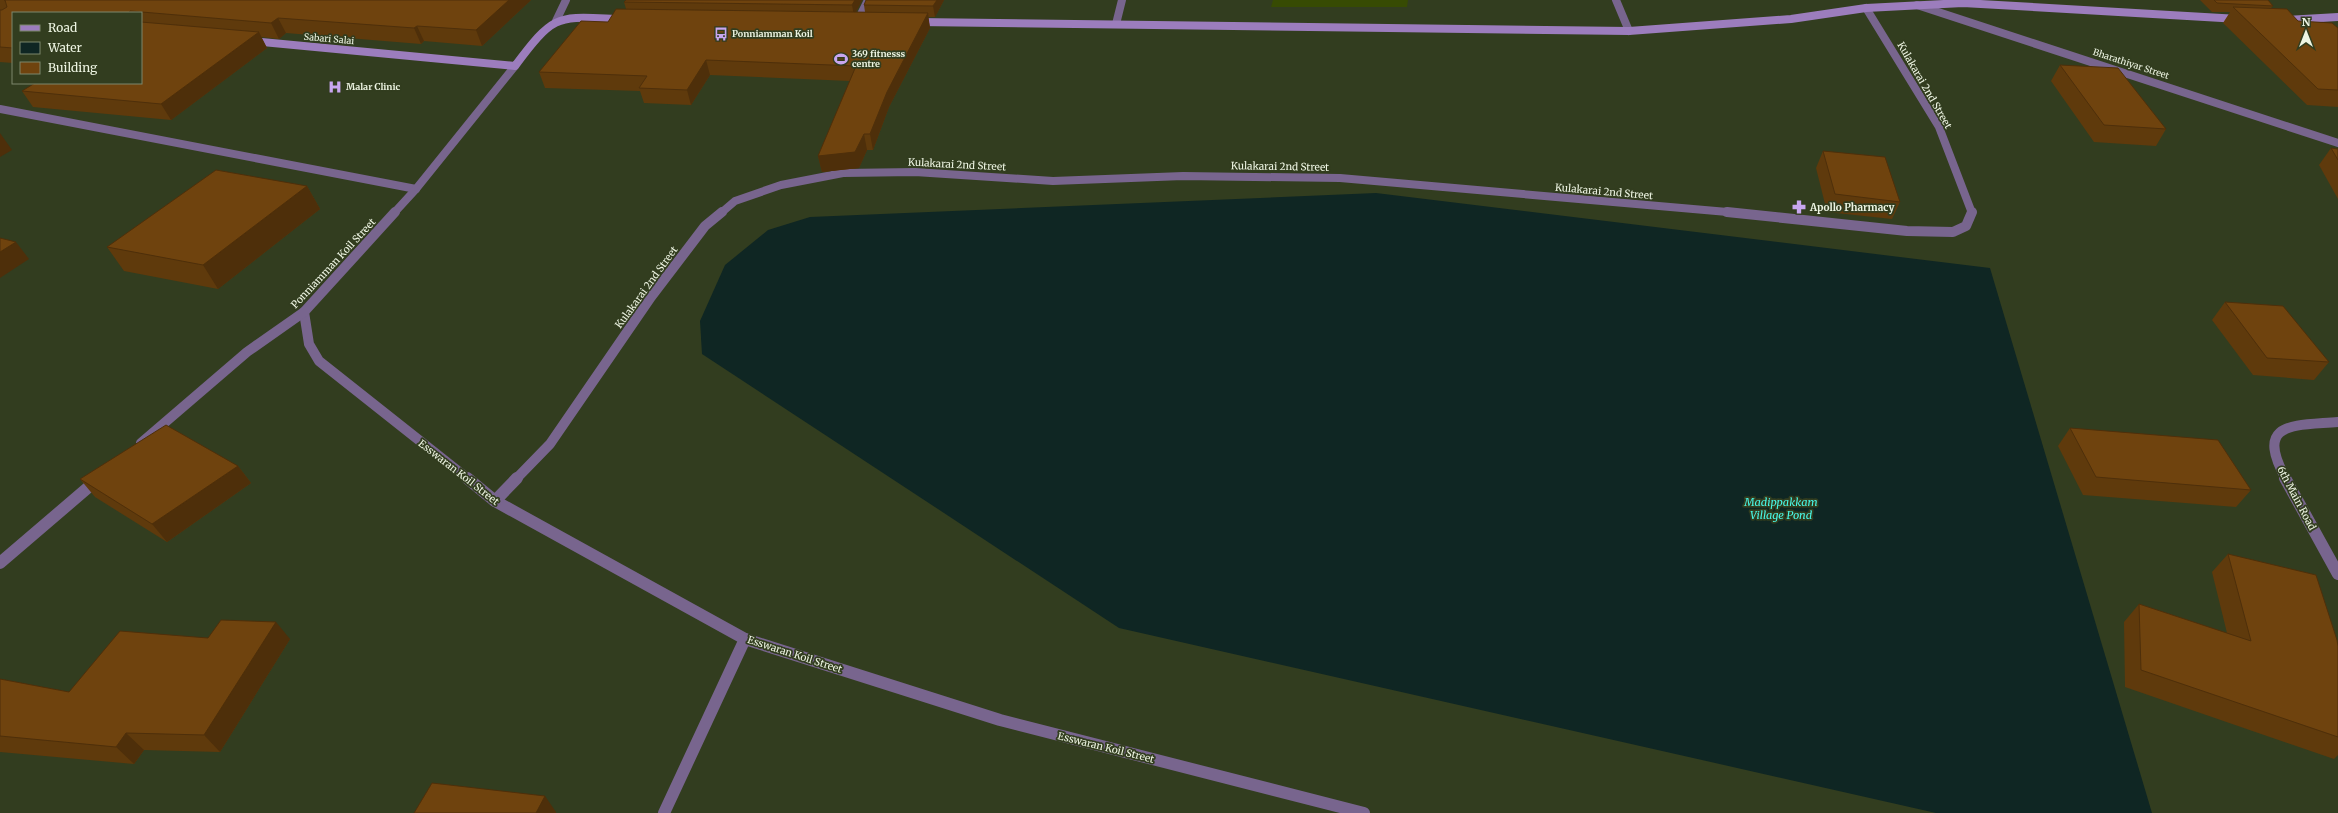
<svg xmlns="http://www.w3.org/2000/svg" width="2338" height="813" viewBox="0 0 2338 813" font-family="Merriweather,serif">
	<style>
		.green { fill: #374b03 }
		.water { fill: #0f2623 }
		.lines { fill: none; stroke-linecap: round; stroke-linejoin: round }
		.minor-far2 { stroke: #78658e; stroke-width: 8 }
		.minor-far1 { stroke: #78658e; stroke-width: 10 }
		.minor { stroke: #78658e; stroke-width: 12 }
		.tertiary { stroke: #78658e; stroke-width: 8 }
		.secondary { stroke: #9c7dbd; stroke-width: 8 }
		.wall { fill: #5f3a0c }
		.shaded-wall { fill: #4e2f0a }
		.building { fill: #6f430e; stroke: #4e2f0a }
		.labels { text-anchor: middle; stroke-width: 3.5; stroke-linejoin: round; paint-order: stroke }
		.far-poi-label { font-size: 9px; font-weight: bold; fill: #eef5e3; stroke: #323d1f; text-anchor: start }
		.far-street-label { font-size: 9px; fill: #eef5e3; stroke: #323d1f }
		.street-label { font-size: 10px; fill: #eef5e3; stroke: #323d1f }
		.poi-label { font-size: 10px; font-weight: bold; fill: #eef5e3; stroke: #323d1f; text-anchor: start }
		.water-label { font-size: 11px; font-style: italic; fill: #48f9e8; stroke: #323d1f }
	</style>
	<rect width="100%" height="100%" fill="#323d1f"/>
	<!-- green -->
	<polygon class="green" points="1273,0 1408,0 1407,7 1271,7"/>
	<!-- water -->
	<polygon class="water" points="1376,193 1990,268 2152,813 1936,813 1119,628 702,354 700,321 725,265 768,230 810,217"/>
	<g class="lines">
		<!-- minor-far2 -->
		<g class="minor-far2">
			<polyline points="1616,0 1629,31"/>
			<polyline points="1917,5 2338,143"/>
			<polyline points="1866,8 1939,127 1972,213"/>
			<polyline points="857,22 868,0"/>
			<polyline points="1116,24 1122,0"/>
			<polyline points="0,109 416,189"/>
			<polyline points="394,213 416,189 515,66"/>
			<polyline points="721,213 735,201 781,185 843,173 915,172 1053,181 1183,176 1340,178 1739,213"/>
		</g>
		<!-- minor-far1 -->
		<g class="minor-far1">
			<polyline points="1727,212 1907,231 1953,232 1966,226 1972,212"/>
			<polyline points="304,312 309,344 319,361 468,479"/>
			<polyline points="141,443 247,352 304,312 395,212"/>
			<polyline points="516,479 550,444 651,297 705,226 722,212"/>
			<path d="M2286,479C2254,421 2293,426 2338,422"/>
		</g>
		<!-- minor -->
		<g class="minor">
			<polyline points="467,478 495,501 745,639 1000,720 1364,813"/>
			<polyline points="2285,478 2338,574"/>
			<polyline points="495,501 517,478"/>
			<polyline points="0,563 98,479"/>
			<polyline points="664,813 745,639"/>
		</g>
		<!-- tertiary -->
		<polyline class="tertiary" points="556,21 566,0"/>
		<!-- secondary -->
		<g class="secondary">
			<polyline points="2285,20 2338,17"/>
			<polyline points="917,22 1629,31 1791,19 1866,8 1963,3 2239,19"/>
			<path d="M251,41L515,66C556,11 557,17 623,19"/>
		</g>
	</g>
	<!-- wall -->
	<g class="wall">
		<polygon points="0,0 531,0 482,46 424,41 421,44 286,33 279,39 261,37 267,48 171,120 33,107 22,91 141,83 141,13 13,13 13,63 0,62"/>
		<polygon points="626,0 862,0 856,12 865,12 864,5 944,0 935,17 928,17 930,28 889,107 873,150 867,150 859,168 822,172 818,156 850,81 710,75 691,105 644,103 640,91 545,88 539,72 626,9 624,2"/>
		<polygon points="2200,0 2268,0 2273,6 2271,8 2298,21 2338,28 2338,107 2307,105 2223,23 2230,12 2212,12"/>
		<polygon points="2060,65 2166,129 2156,146 2094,142 2051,81"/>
		<polygon points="2331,148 2338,149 2338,199 2319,165"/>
		<polygon points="1823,151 1900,202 1892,219 1827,212 1816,168"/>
		<polygon points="307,186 320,209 218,289 124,271 107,247"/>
		<polygon points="2225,302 2329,362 2314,380 2253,375 2212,320"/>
		<polygon points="2070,428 2251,490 2236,507 2083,495 2058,446"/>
		<polygon points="238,466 251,483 167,542 95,497 80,479"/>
		<polygon points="2228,554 2338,646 2338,755 2334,759 2125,687 2124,622 2139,604 2227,633 2212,572"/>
		<polygon points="208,638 290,639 220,752 144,750 134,764 0,752 0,679 69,692"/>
	</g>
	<!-- shaded-wall -->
	<g class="shaded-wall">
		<polygon points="509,0 531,0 482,46 476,30"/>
		<polygon points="855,0 862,0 854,16 852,5"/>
		<polygon points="937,0 944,0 935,17 933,6"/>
		<polygon points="928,13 930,28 889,107 873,150 870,134 887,92"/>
		<polygon points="278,18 286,33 279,39 271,23"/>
		<polygon points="417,26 424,41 421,44 414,28"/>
		<polygon points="259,32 267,48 171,120 161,104"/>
		<polygon points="706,60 710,75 691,105 687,90"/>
		<polygon points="0,133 12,150 0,157"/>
		<polygon points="864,134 867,150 859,168 822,172 818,156"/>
		<polygon points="307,186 320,209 218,289 203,265"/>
		<polygon points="16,242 29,259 0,278 0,252"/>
		<polygon points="238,466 251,483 167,542 152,524"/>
		<polygon points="276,622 290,639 220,752 204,735"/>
		<polygon points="126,733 144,750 134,764 116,747"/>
		<polygon points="545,796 556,812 556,813 536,813"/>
	</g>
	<!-- building -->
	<g class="building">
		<polygon points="4,0 509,0 476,30 417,26 414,28 278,18 271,23 130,11 128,13 13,13 13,48 0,47 0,10 2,10 7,7 5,0"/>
		<polygon points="626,0 855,0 852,5 624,2"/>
		<polygon points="866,0 937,0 933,6 864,5"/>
		<polygon points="2214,0 2268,0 2273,6 2217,3"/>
		<polygon points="2233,7 2287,9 2298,21 2332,23 2338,28 2338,90 2318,89"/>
		<polygon points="616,9 928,13 887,92 870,134 864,134 855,152 818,156 856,66 706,60 687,90 639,88 647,76 539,72 581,21 608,22"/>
		<polygon points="141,22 259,32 161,104 22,91 35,83 141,83"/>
		<polygon points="2060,65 2118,68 2166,129 2104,125"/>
		<polygon points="2331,148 2338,149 2338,160"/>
		<polygon points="1823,151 1885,157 1900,202 1835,194"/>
		<polygon points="216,170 307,186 203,265 107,247"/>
		<polygon points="0,238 16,242 0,252"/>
		<polygon points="2225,302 2283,306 2329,362 2267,358"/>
		<polygon points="166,425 238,466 152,524 80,479"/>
		<polygon points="2070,428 2218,440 2251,490 2096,477"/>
		<polygon points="2228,554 2316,575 2337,640 2338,646 2338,737 2141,670 2139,604 2251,641"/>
		<polygon points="221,620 276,622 204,735 126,733 116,747 0,736 0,679 69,692 120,631 208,638"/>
		<polygon points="432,783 545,796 536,813 414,813"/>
	</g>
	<!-- icons -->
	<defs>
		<g id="bus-bare" transform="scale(1.08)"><path d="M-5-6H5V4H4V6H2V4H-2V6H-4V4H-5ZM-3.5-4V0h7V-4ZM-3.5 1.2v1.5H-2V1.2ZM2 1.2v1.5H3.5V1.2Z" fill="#c8a6ef" stroke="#323d1f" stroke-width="2.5" paint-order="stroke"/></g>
		<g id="stadium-bare" transform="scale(1.08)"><path d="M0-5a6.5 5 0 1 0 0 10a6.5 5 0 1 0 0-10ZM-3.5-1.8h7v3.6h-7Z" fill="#c8a6ef" stroke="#323d1f" stroke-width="2.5" paint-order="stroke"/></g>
		<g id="hospital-bare" transform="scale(1.08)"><path d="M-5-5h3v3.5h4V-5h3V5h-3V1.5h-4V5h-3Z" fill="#c8a6ef" stroke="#323d1f" stroke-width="2.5" paint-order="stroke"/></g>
		<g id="pharmacy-bare" transform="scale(1.08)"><path d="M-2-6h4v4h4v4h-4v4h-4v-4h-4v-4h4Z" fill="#c8a6ef" stroke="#323d1f" stroke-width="2.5" paint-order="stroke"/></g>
	</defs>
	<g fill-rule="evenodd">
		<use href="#bus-bare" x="721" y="34"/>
		<use href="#stadium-bare" x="841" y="59"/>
		<use href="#hospital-bare" x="335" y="87"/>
		<use href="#pharmacy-bare" x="1799" y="207"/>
	</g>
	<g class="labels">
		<!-- far-poi labels -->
		<g class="far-poi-label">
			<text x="732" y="37">Ponniamman Koil</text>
			<text x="852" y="57">369 fitnesss<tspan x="852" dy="10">centre</tspan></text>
			<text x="346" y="90">Malar Clinic</text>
		</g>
		<!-- far-street labels -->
		<g class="far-street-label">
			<text transform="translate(329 39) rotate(5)" y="3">Sabari Salai</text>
			<text transform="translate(2131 64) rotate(18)" y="3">Bharathiyar Street</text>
		</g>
		<!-- street labels -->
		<g class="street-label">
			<text transform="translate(1925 85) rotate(60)" y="4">Kulakarai 2nd Street</text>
			<text transform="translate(957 164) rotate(3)" y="4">Kulakarai 2nd Street</text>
			<text transform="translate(1280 166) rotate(1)" y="4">Kulakarai 2nd Street</text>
			<text transform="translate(1604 191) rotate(5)" y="4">Kulakarai 2nd Street</text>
			<text transform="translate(333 263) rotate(-47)" y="4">Ponniamman Koil Street</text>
			<text transform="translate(646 287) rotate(-54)" y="4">Kulakarai 2nd Street</text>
			<text transform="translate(459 472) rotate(38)" y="4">Esswaran Koil Street</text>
			<text transform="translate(2297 498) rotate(62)" y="4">6th Main Road</text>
			<text transform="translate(795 654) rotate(18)" y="4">Esswaran Koil Street</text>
			<text transform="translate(1106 747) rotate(14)" y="4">Esswaran Koil Street</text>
		</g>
		<!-- poi labels -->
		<g class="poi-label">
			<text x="1810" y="211">Apollo Pharmacy</text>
		</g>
		<!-- water labels -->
		<g class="water-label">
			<text x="1781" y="506">Madippakkam<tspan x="1781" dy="13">Village Pond</tspan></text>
		</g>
	</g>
	<!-- legend -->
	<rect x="12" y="12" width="130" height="72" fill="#323d1f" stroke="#7d876d"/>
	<rect x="20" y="25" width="20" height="6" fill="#9c7dbd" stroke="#7d876d"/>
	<text x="48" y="32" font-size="12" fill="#eef5e3">Road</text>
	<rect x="20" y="42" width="20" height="12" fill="#0f2623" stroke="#7d876d"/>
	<text x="48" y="52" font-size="12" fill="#eef5e3">Water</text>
	<rect x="20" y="62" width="20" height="12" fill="#6f430e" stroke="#7d876d"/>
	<text x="48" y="72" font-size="12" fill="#eef5e3">Building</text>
	<!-- north arrow -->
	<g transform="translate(2306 32)" stroke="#323d1f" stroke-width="3" paint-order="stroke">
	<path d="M0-3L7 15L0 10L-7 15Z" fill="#eef5e3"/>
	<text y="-6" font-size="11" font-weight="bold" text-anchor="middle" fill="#eef5e3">N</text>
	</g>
</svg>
